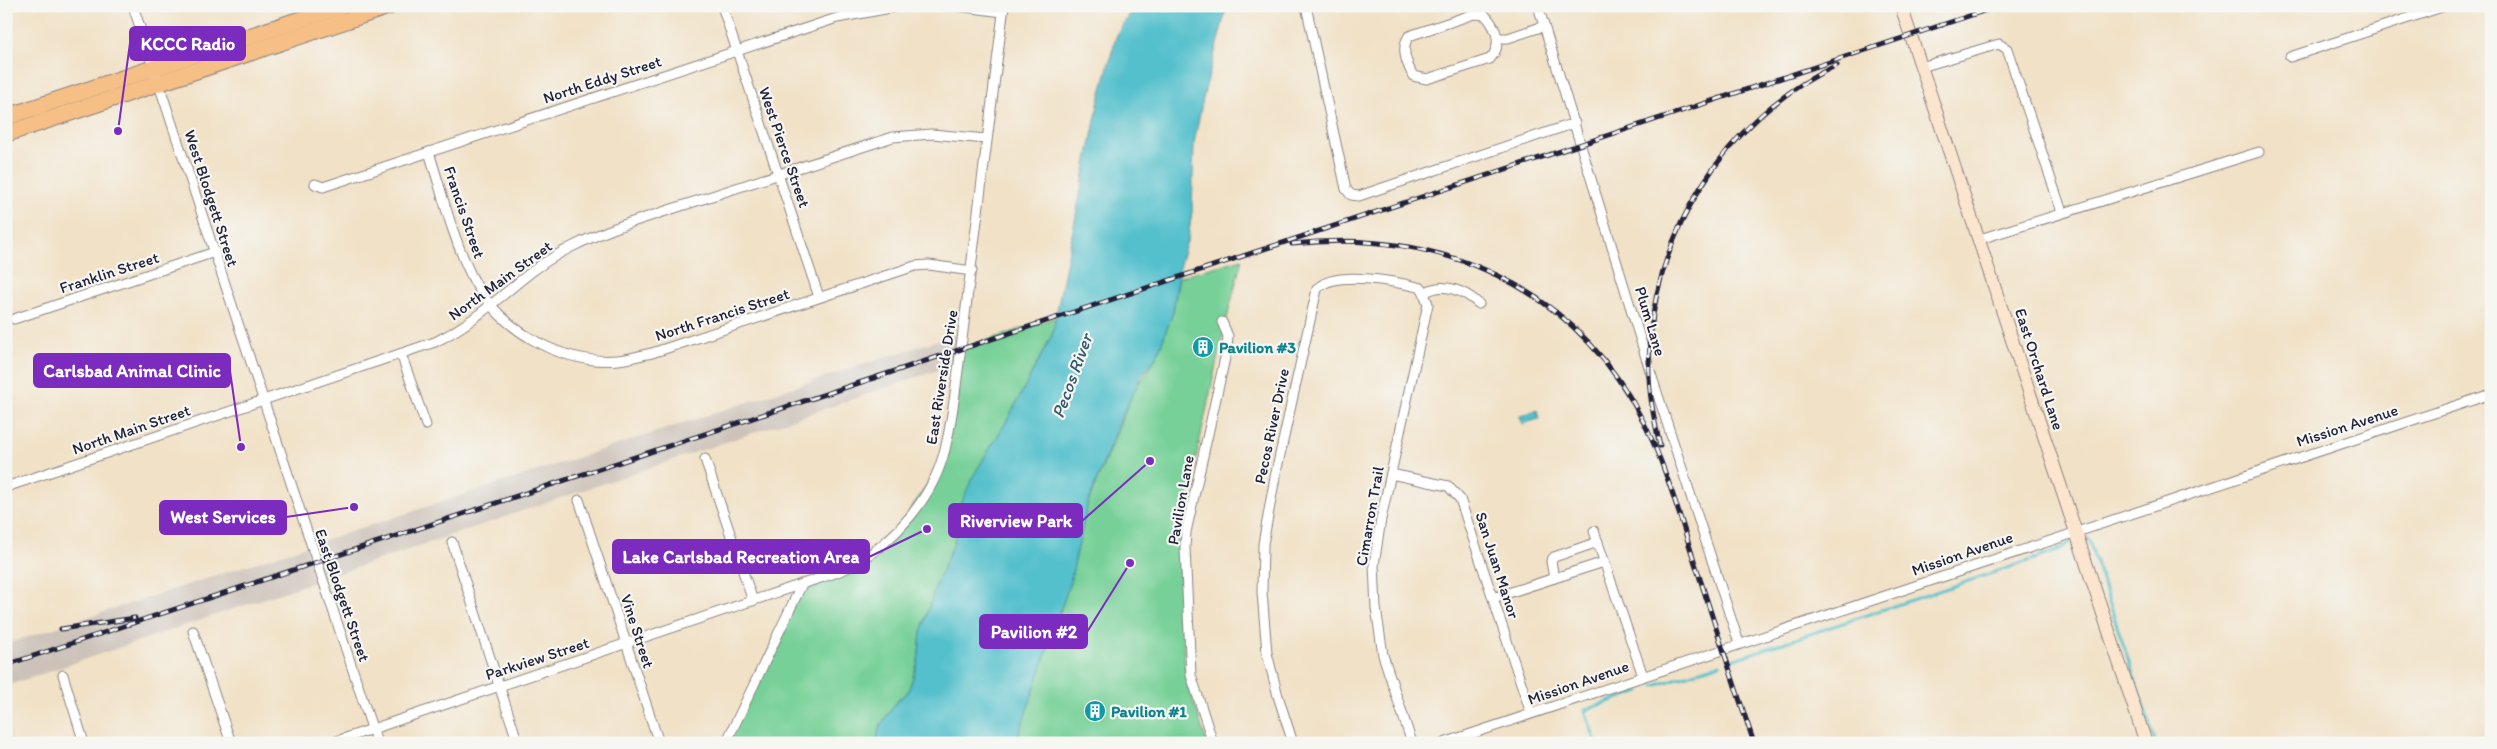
<svg xmlns="http://www.w3.org/2000/svg" width="2497" height="749" viewBox="0 0 2497 749" font-family="Itim,sans-serif">
	<style>
		.industrial { fill: #ccc2b9 }
		.green { fill: #76d097; stroke: #4c7969 }
		.water { fill: #53c0cc; stroke: #3a7184 }
		.lines { fill: none; stroke-linecap: round; stroke-linejoin: round }
		.stream { stroke: #53c0cc; stroke-width: 3 }
		.street-casing { stroke: #8a8280; stroke-width: 11 }
		.secondary-casing { stroke: #8a8280; stroke-width: 14 }
		.highway-casing { stroke: #8a8280; stroke-width: 18 }
		.street { stroke: #fff; stroke-width: 9 }
		.secondary { stroke: #fbe5cf; stroke-width: 12 }
		.highway { stroke: #f5bf86; stroke-width: 16 }
		.rail-casing { stroke: #22223b; stroke-width: 5 }
		.rail { stroke: #f6f6f2; stroke-width: 3; stroke-dasharray: 9; stroke-linecap: butt }
		.labels { text-anchor: middle; stroke-width: 4.5; stroke-linejoin: round; paint-order: stroke }
		.street-label { font-size: 16px; fill: #22223b; stroke: #f6f6f2 }
		.culture-label { font-size: 16px; font-weight: bold; fill: #0d838f; stroke: #f6f6f2; text-anchor: start }
		.water-label { font-size: 18px; font-style: italic; fill: #33596e; stroke: #f6f6f2 }
		.leader { fill: none; stroke: #7b2cbf; stroke-width: 2 }
		.callout-dot { fill: #7b2cbf; stroke: #f6f6f2; stroke-width: 2 }
		.callout { fill: #7b2cbf; stroke: #7b2cbf; stroke-width: 2 }
		.callout-label { font-size: 18px; text-anchor: middle; font-weight: bold; fill: #fff }
	</style>
	<rect width="100%" height="100%" fill="#f6f6f2"/>
	<filter id="ink" filterUnits="userSpaceOnUse"><feTurbulence type="fractalNoise" baseFrequency=".02" numOctaves="2"/><feDisplacementMap in="SourceGraphic" scale="10" xChannelSelector="R" yChannelSelector="G"/><feConvolveMatrix kernelMatrix="1 2 1 2 8 2 1 2 1" color-interpolation-filters="sRGB"/></filter>
	<filter id="wash" filterUnits="userSpaceOnUse"><feTurbulence type="fractalNoise" baseFrequency=".0096" numOctaves="4" result="noise"/><feDisplacementMap in="SourceGraphic" scale="20" xChannelSelector="R" yChannelSelector="G"/><feGaussianBlur stdDeviation="1.12" result="paint"/><feColorMatrix in="noise" values="0 0 0 0 0 0 0 0 0 0 0 0 0 0 0 0 0 1.4 0 .05"/><feComposite in="paint" operator="in"/></filter>
	<g filter="url(#wash)">
		<rect width="100%" height="100%" fill="#f1e1c6"/>
		<!-- industrial -->
		<polygon class="industrial" points="963,332 959,363 6,686 6,644"/>
		<!-- green -->
		<g class="green">
			<polygon points="1242,259 1220,346 1179,538 1185,675 1207,743 1016,743 1070,582 1088,503 1132,394 1157,356 1173,312 1179,277"/>
			<polygon points="1057,317 1052,335 1009,417 972,478 954,543 937,582 921,633 918,662 908,692 898,700 880,726 876,743 726,743 802,584 838,572 895,532 940,466 961,349"/>
		</g>
		<!-- water -->
		<g class="water">
			<polygon points="1131,6 1227,6 1203,98 1194,143 1192,212 1188,238 1181,260 1173,312 1157,356 1142,375 1121,418 1088,503 1070,582 1016,743 876,743 880,726 898,700 908,692 918,662 921,633 937,582 954,543 957,526 955,519 972,478 1009,417 1052,335 1099,100 1116,37 1122,25 1128,18"/>
			<polygon points="1537,410 1539,419 1522,424 1520,416"/>
		</g>
		<g class="lines">
			<!-- stream -->
			<g class="stream">
				<polyline points="2088,538 2156,743"/>
				<polyline points="1732,660 2055,552 2070,542"/>
				<polyline points="1654,686 1720,664"/>
				<polyline points="1596,743 1585,710 1640,691"/>
			</g>
		</g>
	</g>
	<g filter="url(#ink)">
		<g class="lines">
			<!-- street casing -->
			<g class="street-casing">
				<g id="street">
					<polyline points="133,6 377,743"/>
					<polyline points="722,6 819,297"/>
					<polyline points="957,6 1003,12"/>
					<polyline points="1306,6 1346,189 1351,195 1359,196 1575,123"/>
					<polyline points="1538,6 1651,374 1739,643"/>
					<path d="M1474,14L1485,15C1497,28 1503,45 1490,59L1427,79L1413,76C1407,64 1400,48 1409,36Z"/>
					<polyline points="1498,38 1508,38 1544,26"/>
					<polyline points="2290,57 2445,6"/>
					<polyline points="1921,67 1999,44 2007,49 2062,212"/>
					<path d="M429,152C442,193 452,236 471,275C497,328 559,365 618,360C630,359 641,355 652,353L915,266L929,265L972,271"/>
					<polyline points="315,184 323,187 837,18 901,6"/>
					<polyline points="1980,239 2259,152"/>
					<path d="M1425,293C1442,281 1465,291 1479,304"/>
					<polyline points="14,319 215,252"/>
					<polyline points="401,354 426,425"/>
					<polyline points="705,459 753,601"/>
					<polyline points="1391,474 1448,486 1460,499 1531,713"/>
					<path d="M6,487L435,342C470,325 495,301 525,277C554,253 588,238 623,225L893,137L932,134L986,139"/>
					<polyline points="579,500 659,743"/>
					<polyline points="1594,531 1643,676"/>
					<polyline points="452,542 518,743"/>
					<polyline points="1554,578 1551,561 1554,557 1598,542"/>
					<polyline points="1493,598 1604,562"/>
					<polyline points="193,631 231,743"/>
					<polyline points="63,675 84,743"/>
					<polyline points="331,743 802,584"/>
					<path d="M726,743L802,584C820,578 839,573 855,564C895,541 932,498 944,453C952,424 955,393 959,363L1004,6"/>
					<polyline points="1213,743 1191,675 1185,548 1186,532 1227,349 1228,336 1222,322"/>
					<path d="M1293,743L1278,696L1267,653L1262,592L1263,544L1275,477L1317,289C1334,269 1398,282 1422,288L1428,304L1381,519L1374,565L1376,608L1383,655L1412,743"/>
					<polyline points="1444,743 2491,394"/>
				</g>
			</g>
			<!-- secondary casing -->
			<g class="secondary-casing">
				<polyline id="secondary" points="1901,6 2146,743"/>
			</g>
			<!-- highway casing -->
			<g class="highway-casing">
				<g id="highway">
					<polyline points="6,117 341,6"/>
					<polyline points="6,134 390,6"/>
				</g>
			</g>
			<!-- street -->
			<use href="#street" class="street"/>
			<!-- secondary -->
			<use href="#secondary" class="secondary"/>
			<!-- highway -->
			<use href="#highway" class="highway"/>
			<!-- rail casing -->
			<g class="rail-casing">
				<g id="rail">
					<path d="M1292,244C1439,228 1574,284 1643,421C1665,464 1678,511 1693,557C1713,619 1733,681 1754,743"/>
					<path d="M1660,446C1654,419 1648,391 1649,363C1650,239 1723,118 1837,65"/>
					<polyline points="61,629 135,618"/>
					<polyline points="6,665 1999,6"/>
				</g>
			</g>
			<!-- rail -->
			<use href="#rail" class="rail"/>
		</g>
	</g>
	<!-- icons -->
	<defs>
		<g id="building-disc" transform="scale(1.125)"><circle r="9.5" fill="#0f9aa8" stroke="#f6f6f2"/><path d="M-4-6H4V6H1V3H-1V6H-4ZM-2.5-4.3h1.7v1.8h-1.7ZM.8-4.3h1.7v1.8H.8ZM-2.5-1h1.7V.8h-1.7ZM.8-1h1.7V.8H.8Z" fill="#fff"/></g>
	</defs>
	<g fill-rule="evenodd">
		<use href="#building-disc" x="1203" y="347"/>
		<use href="#building-disc" x="1095" y="711"/>
	</g>
	<g class="labels">
		<!-- street labels -->
		<g class="street-label">
			<text transform="translate(602 79) rotate(-18)" y="6">North Eddy Street</text>
			<text transform="translate(785 147) rotate(71)" y="6">West Pierce Street</text>
			<text transform="translate(212 198) rotate(72)" y="6">West Blodgett Street</text>
			<text transform="translate(465 212) rotate(71)" y="6">Francis Street</text>
			<text transform="translate(109 272) rotate(-18)" y="6">Franklin Street</text>
			<text transform="translate(500 280) rotate(-36)" y="6">North Main Street</text>
			<text transform="translate(722 314) rotate(-18)" y="6">North Francis Street</text>
			<text transform="translate(1651 321) rotate(73)" y="6">Plum Lane</text>
			<text transform="translate(2040 369) rotate(72)" y="6">East Orchard Lane</text>
			<text transform="translate(941 377) rotate(-81)" y="6">East Riverside Drive</text>
			<text transform="translate(2347 425) rotate(-18)" y="6">Mission Avenue</text>
			<text transform="translate(1271 426) rotate(-78)" y="6">Pecos River Drive</text>
			<text transform="translate(131 429) rotate(-19)" y="6">North Main Street</text>
			<text transform="translate(1180 500) rotate(-80)" y="6">Pavilion Lane</text>
			<text transform="translate(1369 516) rotate(-80)" y="6">Cimarron Trail</text>
			<text transform="translate(1962 553) rotate(-19)" y="6">Mission Avenue</text>
			<text transform="translate(1498 565) rotate(72)" y="6">San Juan Manor</text>
			<text transform="translate(343 595) rotate(71)" y="6">East Blodgett Street</text>
			<text transform="translate(638 631) rotate(72)" y="6">Vine Street</text>
			<text transform="translate(537 658) rotate(-18)" y="6">Parkview Street</text>
			<text transform="translate(1578 682) rotate(-19)" y="6">Mission Avenue</text>
		</g>
		<!-- culture labels -->
		<g class="culture-label">
			<text x="1219" y="353">Pavilion #3</text>
			<text x="1111" y="717">Pavilion #1</text>
		</g>
		<!-- water labels -->
		<g class="water-label">
			<text transform="translate(1072 376) rotate(-70)" y="6">Pecos River</text>
		</g>
	</g>
	<!-- callouts -->
	<path class="leader" d="M118 131L130 43M241 447L230 371M354 507L286 517M1150 461L1082 521M927 529L869 557M1130 563L1087 632"/>
	<g class="callout-dot">
		<circle cx="118" cy="131" r="5"/>
		<circle cx="241" cy="447" r="5"/>
		<circle cx="354" cy="507" r="5"/>
		<circle cx="1150" cy="461" r="5"/>
		<circle cx="927" cy="529" r="5"/>
		<circle cx="1130" cy="563" r="5"/>
	</g>
	<g class="callout">
		<rect x="130" y="27" width="115" height="33" rx="5"/>
		<rect x="34" y="354" width="196" height="33" rx="5"/>
		<rect x="160" y="501" width="126" height="33" rx="5"/>
		<rect x="949" y="504" width="133" height="33" rx="5"/>
		<rect x="613" y="540" width="256" height="33" rx="5"/>
		<rect x="980" y="615" width="107" height="33" rx="5"/>
	</g>
	<g class="callout-label">
		<text x="188" y="50">KCCC Radio</text>
		<text x="132" y="377">Carlsbad Animal Clinic</text>
		<text x="223" y="523">West Services</text>
		<text x="1016" y="527">Riverview Park</text>
		<text x="741" y="563">Lake Carlsbad Recreation Area</text>
		<text x="1034" y="638">Pavilion #2</text>
	</g>
	<!-- margin -->
	<rect width="2497" height="749" fill="none" stroke="#f6f6f2" stroke-width="25"/>
</svg>
